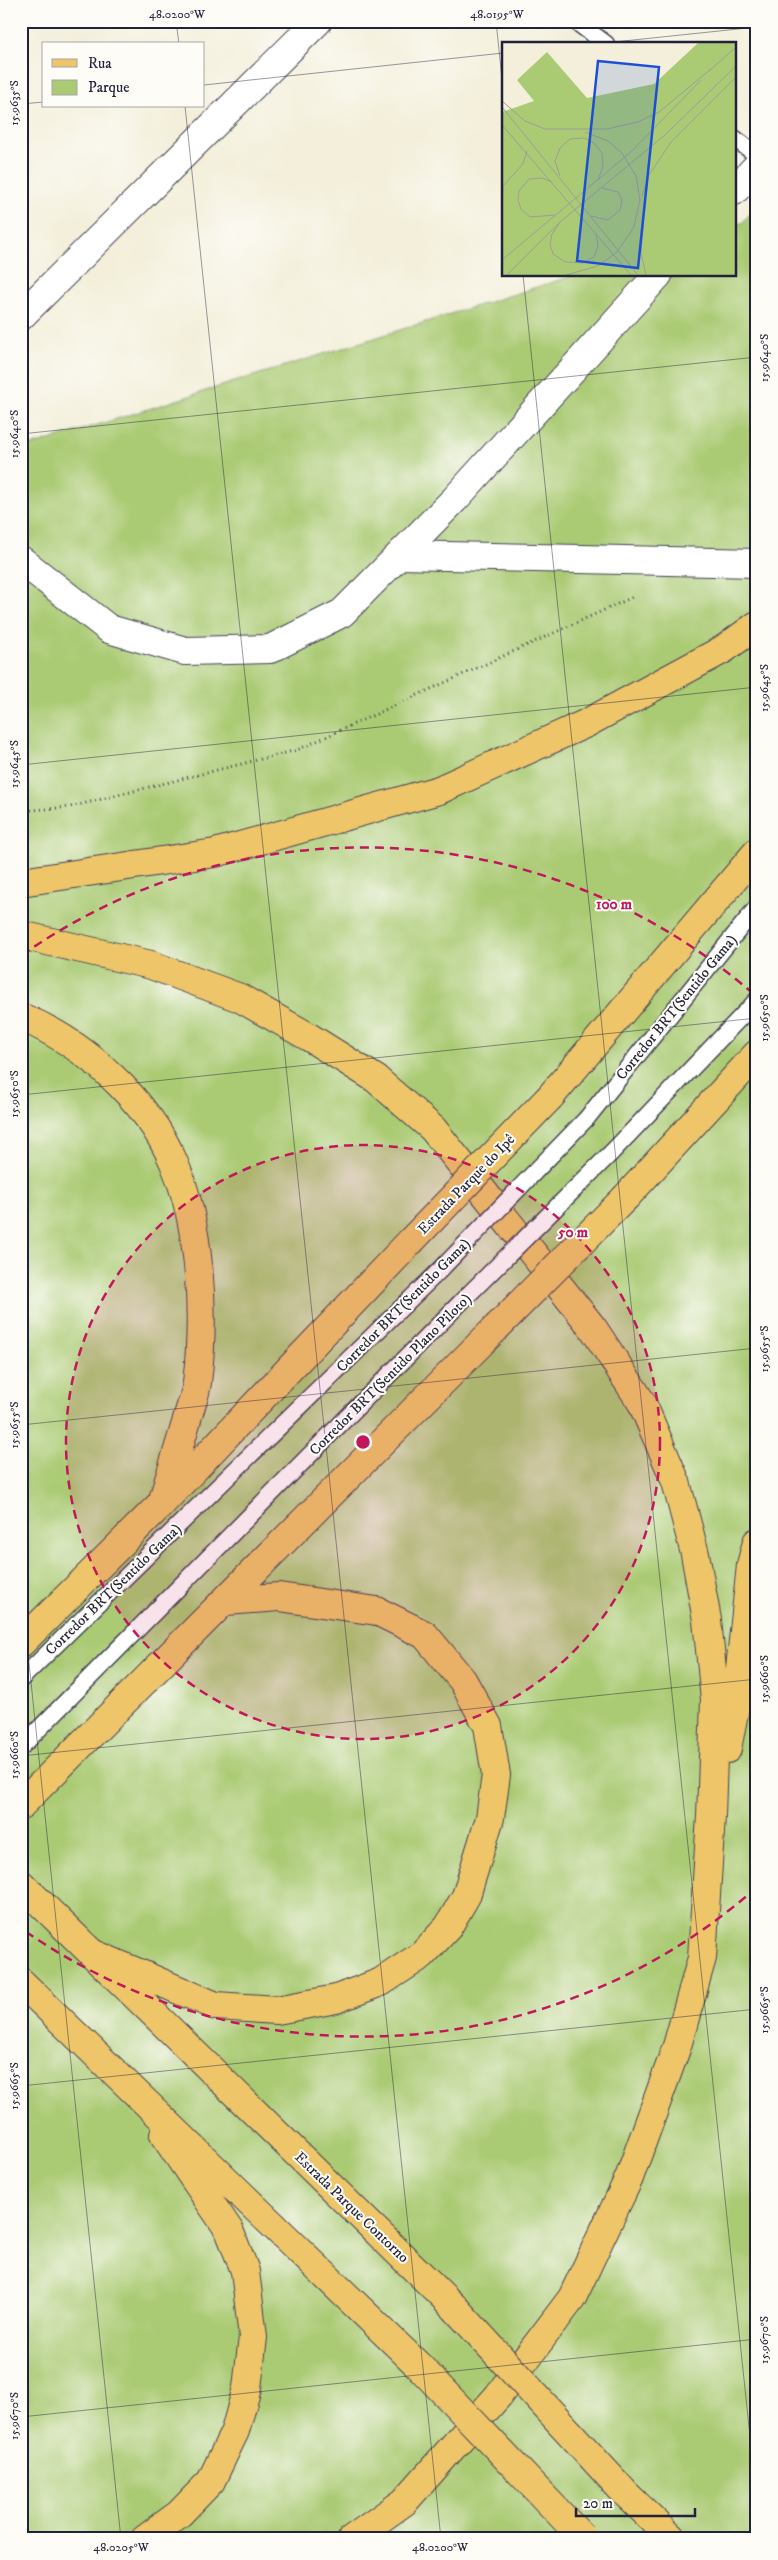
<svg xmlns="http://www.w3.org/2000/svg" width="778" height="2560" viewBox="0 0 778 2560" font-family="'IM FELL DW Pica',serif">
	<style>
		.green { fill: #aaca73; stroke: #667657 }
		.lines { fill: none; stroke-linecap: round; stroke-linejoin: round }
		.lane-casing { stroke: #414153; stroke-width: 19 }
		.street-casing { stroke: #414153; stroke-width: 30 }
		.primary-casing { stroke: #414153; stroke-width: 30 }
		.highway-casing { stroke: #414153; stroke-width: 30 }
		.path { stroke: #414153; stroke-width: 3; stroke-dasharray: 1 4; stroke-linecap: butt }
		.lane { stroke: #fff; stroke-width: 16 }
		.street { stroke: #fff; stroke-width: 28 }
		.primary { stroke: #eec569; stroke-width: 28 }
		.highway { stroke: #eec569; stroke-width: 28 }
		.lane-bridge-casing { stroke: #414153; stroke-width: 19; stroke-linecap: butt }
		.primary-bridge-casing { stroke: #414153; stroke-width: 30; stroke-linecap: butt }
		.highway-bridge-casing { stroke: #414153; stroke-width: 30; stroke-linecap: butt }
		.lane-bridge { stroke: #fff; stroke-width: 16 }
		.primary-bridge { stroke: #eec569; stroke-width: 28 }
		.highway-bridge { stroke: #eec569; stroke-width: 28 }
		.ticks { fill: none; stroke: #22223b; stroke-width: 1; stroke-opacity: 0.45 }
		.ring { fill: none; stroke: #c2185b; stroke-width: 2.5; stroke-dasharray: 9 6 }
		.labels { text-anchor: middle; stroke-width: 4; stroke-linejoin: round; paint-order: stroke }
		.street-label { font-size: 15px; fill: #22223b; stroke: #fdfcf7 }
		.inset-road { fill: none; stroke: #9f9d9a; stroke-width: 1 }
		.view { fill: #1d4ed8; fill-opacity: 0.15; stroke: #1d4ed8; stroke-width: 2.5 }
		.inset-edge { fill: none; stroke: #22223b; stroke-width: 2.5 }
		.centre { fill: #c2185b; stroke: #fdfcf7; stroke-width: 2.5 }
		.ring-label { font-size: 15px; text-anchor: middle; font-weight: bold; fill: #c2185b; stroke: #fdfcf7; stroke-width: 4; stroke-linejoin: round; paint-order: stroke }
		.neatline { fill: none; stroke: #22223b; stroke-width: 2 }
		.ticks-label { font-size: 12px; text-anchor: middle; fill: #22223b }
	</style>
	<rect width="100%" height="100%" fill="#fdfcf7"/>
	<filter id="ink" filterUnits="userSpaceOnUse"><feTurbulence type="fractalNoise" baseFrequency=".02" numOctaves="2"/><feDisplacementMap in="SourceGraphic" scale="10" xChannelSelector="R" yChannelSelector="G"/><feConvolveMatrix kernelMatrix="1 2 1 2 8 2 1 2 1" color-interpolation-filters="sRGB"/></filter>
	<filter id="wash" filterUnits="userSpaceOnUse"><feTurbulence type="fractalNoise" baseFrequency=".0096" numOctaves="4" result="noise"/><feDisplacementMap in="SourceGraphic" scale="20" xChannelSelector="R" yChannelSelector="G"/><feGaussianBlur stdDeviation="1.12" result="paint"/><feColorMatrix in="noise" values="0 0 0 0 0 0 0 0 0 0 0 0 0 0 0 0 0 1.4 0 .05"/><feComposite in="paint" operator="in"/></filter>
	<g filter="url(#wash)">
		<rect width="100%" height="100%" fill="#f3efda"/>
		<!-- green -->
		<polygon class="green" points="757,206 757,2539 21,2539 21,449 575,275 734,275 734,225 742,223"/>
	</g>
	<g filter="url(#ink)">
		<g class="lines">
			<!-- lane casing -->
			<g class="lane-casing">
				<g id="lane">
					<polyline points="575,21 606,44"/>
					<polyline points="734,138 757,155"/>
					<polyline points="587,1118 757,907"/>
					<polyline points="611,1153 757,1000"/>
					<polyline points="21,1679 438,1272"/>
					<polyline points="21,1747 464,1299"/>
				</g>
			</g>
			<!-- street casing -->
			<g class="street-casing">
				<g id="street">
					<polyline points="734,191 757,166"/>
					<polyline points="21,316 318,21"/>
					<polyline points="400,555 757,563"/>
					<polyline points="21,560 109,629 185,651 270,649 342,613 455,499 658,275"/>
				</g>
			</g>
			<!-- primary casing -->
			<g class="primary-casing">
				<g id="primary">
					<polyline points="550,1097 757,852"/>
					<polyline points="626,1197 757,1054"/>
					<polyline points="21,1643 162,1503 410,1242"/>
					<polyline points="21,1805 496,1328"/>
				</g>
			</g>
			<!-- highway casing -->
			<g class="highway-casing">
				<g id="highway">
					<polyline points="21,882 215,853 439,790 587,723 724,649 757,625"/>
					<polyline points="21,935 151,965 240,998 309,1037 376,1079 433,1129 593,1328 642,1403 676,1482 695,1554 707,1620 715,1700 711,1816 702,1958 677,2046 629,2178 572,2298 498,2396 404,2502 352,2539"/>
					<path d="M21,1017C84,1043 147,1099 174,1163C201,1226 205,1316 197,1383C195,1397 189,1410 186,1423C178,1450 170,1477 162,1503"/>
					<polyline points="727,1749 737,1697 751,1565 757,1542"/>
					<polyline points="21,1884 455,2308"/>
					<polyline points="92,1953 216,2006 277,2010 336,1999 381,1982 422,1955 448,1927 466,1896 490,1818 496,1775 488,1726 463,1681 425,1635 377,1611 279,1597 226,1601"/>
					<polyline points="21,1982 419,2366"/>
					<polyline points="625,2493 673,2539"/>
					<polyline points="145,2539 179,2514 211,2481 235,2431 247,2388 253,2337 245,2271 229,2230 164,2135"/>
				</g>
			</g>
			<!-- path -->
			<polyline class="path" points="21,811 70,807 297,750 635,596"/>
			<!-- lane -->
			<use href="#lane" class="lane"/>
			<!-- street -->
			<use href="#street" class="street"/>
			<!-- primary -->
			<use href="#primary" class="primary"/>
			<!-- highway -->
			<use href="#highway" class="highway"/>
			<!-- lane-bridge casing -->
			<g class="lane-bridge-casing">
				<g id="lane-bridge">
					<polyline points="438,1272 587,1118"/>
					<polyline points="464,1299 611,1153"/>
				</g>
			</g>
			<!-- primary-bridge casing -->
			<g class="primary-bridge-casing">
				<g id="primary-bridge">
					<polyline points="410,1242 550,1097"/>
					<polyline points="496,1328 626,1197"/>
				</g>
			</g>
			<!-- highway-bridge casing -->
			<g class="highway-bridge-casing">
				<g id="highway-bridge">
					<polyline points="455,2308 625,2493"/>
					<polyline points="419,2366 581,2536"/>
				</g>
			</g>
			<!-- lane-bridge -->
			<use href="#lane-bridge" class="lane-bridge"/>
			<!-- primary-bridge -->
			<use href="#primary-bridge" class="primary-bridge"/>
			<!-- highway-bridge -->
			<use href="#highway-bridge" class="highway-bridge"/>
		</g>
	</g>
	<!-- ticks -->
	<path class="ticks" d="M176,21L179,44M496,21L503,89M595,44L757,27M204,85L503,53M21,104L44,102M185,106L441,2539M523,275L757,2503M21,434L757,357M21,765L757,687M21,1095L757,1018M21,1425L757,1348M21,1587L121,2539M21,1756L757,1679M21,2086L757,2009M21,2417L757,2339"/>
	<!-- distance rings -->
	<circle cx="363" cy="1442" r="297" fill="#c2185b" fill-opacity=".12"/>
	<g class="ring">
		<circle cx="363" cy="1442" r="297"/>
		<path d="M757 1887A594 594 0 0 1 22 1929M22 955A594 594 0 0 1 757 997"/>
	</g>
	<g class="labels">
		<!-- street labels -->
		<g class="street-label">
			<text transform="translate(676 1007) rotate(-51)" y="5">Corredor BRT(Sentido Gama)</text>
			<text transform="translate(466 1184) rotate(-46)" y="5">Estrada Parque do Ipê</text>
			<text transform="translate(403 1305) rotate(-45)" y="5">Corredor BRT(Sentido Gama)</text>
			<text transform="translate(390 1374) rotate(-45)" y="5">Corredor BRT(Sentido Plano Piloto)</text>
			<text transform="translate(113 1589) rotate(-44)" y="5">Corredor BRT(Sentido Gama)</text>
			<text transform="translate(352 2207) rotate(44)" y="5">Estrada Parque Contorno</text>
		</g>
	</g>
	<!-- overview -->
	<g transform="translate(502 42)">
		<rect width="234" height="234" fill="#f3efda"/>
		<path d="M196,1H234V233H0V70L32,59L15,38L45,10L85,56L152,42Z" fill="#aaca73"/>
		<path class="inset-road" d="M207,29L234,5M0,59L23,79L43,87H105L136,80L157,70L209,27M0,65L136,233M0,83L129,233M58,134L53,119L58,106L68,97L82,96L91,100L100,111L101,124L96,138M50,140L40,136L27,137L17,149L16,158L19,167L28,175L53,173M140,154L147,133L169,100L234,35M0,169L1,144L21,122L25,109M89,174L106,178L118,168L120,158L116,150L100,146M58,180L50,192L48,202L51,212L63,220L81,221L92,215L96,204L94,192M0,218L130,109L199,38M5,233L58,180L164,92L234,24M64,233L96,224L115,210L132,185L138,158L134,134L120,111L106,99L83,90M144,233L139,211L144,150"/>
		<path class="view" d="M96,19L157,25L136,226L75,219Z"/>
		<rect width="234" height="234" class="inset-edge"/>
	</g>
	<circle cx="363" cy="1442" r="8" class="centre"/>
	<g class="ring-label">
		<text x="614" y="909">100 m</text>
		<text x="573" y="1237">50 m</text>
	</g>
	<!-- margin -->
	<rect width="778" height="2560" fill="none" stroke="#fdfcf7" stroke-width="55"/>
	<!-- legend -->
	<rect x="42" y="42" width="162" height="65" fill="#fdfcf7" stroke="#a5a5ac"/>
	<rect x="52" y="59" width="25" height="8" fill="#eec569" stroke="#a5a5ac"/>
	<text x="88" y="68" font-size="15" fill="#22223b">Rua</text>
	<rect x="52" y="80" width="25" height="15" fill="#aaca73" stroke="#a5a5ac"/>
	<text x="88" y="92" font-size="15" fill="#22223b">Parque</text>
	<!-- scale -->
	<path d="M576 2508v8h119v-8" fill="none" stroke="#22223b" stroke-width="2.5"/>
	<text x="583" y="2508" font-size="15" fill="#22223b" stroke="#fdfcf7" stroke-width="4" paint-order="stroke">20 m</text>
	<rect x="28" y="28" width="722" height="2504" class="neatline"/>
	<g class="ticks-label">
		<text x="177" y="18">48.0200°W</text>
		<text x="497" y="18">48.0195°W</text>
		<text transform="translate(14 103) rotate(-90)" y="4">15.9635°S</text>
		<text transform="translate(764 358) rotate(-90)" y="4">15.9640°S</text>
		<text transform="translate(14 434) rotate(-90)" y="4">15.9640°S</text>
		<text transform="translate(764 688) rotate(-90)" y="4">15.9645°S</text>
		<text transform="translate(14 764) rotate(-90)" y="4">15.9645°S</text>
		<text transform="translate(764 1018) rotate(-90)" y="4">15.9650°S</text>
		<text transform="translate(14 1094) rotate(-90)" y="4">15.9650°S</text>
		<text transform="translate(764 1349) rotate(-90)" y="4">15.9655°S</text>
		<text transform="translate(14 1425) rotate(-90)" y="4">15.9655°S</text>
		<text transform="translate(764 1679) rotate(-90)" y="4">15.9660°S</text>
		<text transform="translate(14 1755) rotate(-90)" y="4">15.9660°S</text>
		<text transform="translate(764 2010) rotate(-90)" y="4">15.9665°S</text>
		<text transform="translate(14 2086) rotate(-90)" y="4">15.9665°S</text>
		<text transform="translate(764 2340) rotate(-90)" y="4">15.9670°S</text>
		<text transform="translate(14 2416) rotate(-90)" y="4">15.9670°S</text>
		<text x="121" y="2551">48.0205°W</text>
		<text x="440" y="2551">48.0200°W</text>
	</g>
</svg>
